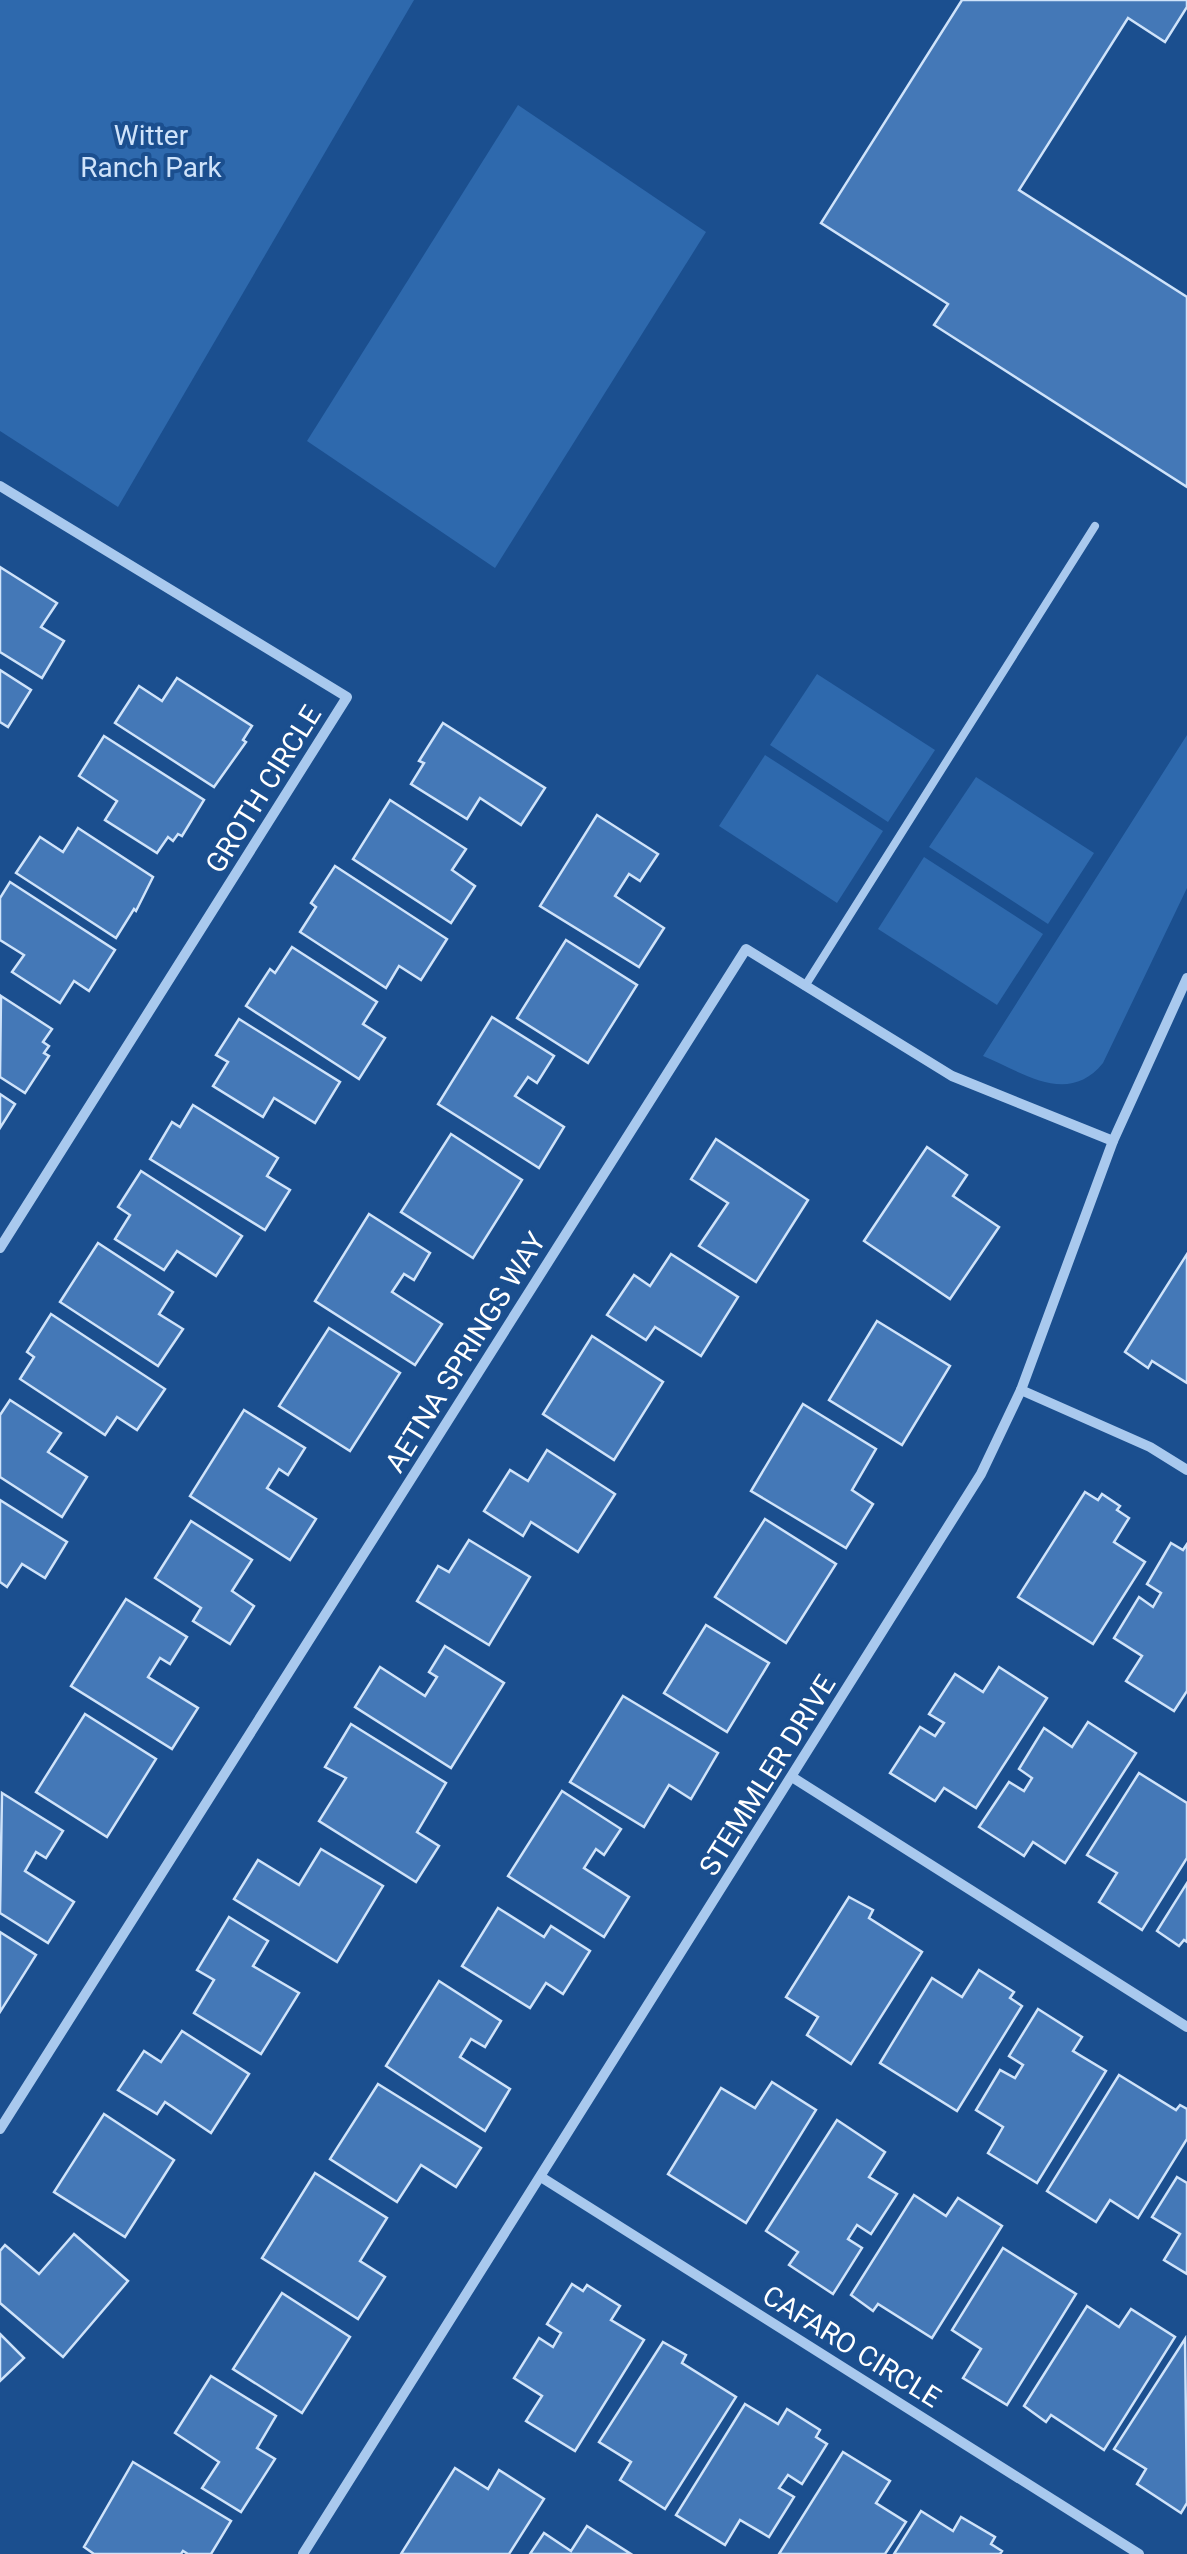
<svg xmlns="http://www.w3.org/2000/svg" width="1187" height="2554" viewBox="0 0 1187 2554" font-family="Roboto,sans-serif">
	<style>
		.green { fill: #2e69ad }
		.building { fill: #4478b7; stroke: #cfe3fa; stroke-width: 2.5 }
		.lines { fill: none; stroke-linecap: round; stroke-linejoin: round }
		.service { stroke: #a9c9ee; stroke-width: 8 }
		.minor { stroke: #a9c9ee; stroke-width: 10 }
		.labels { text-anchor: middle; stroke-width: 8; stroke-linejoin: round; paint-order: stroke }
		.park-label { font-size: 28px; fill: #cfe3fa; stroke: #1b4f8f }
		.street-label { font-size: 28px; fill: #fff; stroke: #1b4f8f }
	</style>
	<rect width="100%" height="100%" fill="#1b4f8f"/>
	<!-- green -->
	<g class="green">
		<polygon points="0,0 414,0 118,507 0,431"/>
		<polygon points="518,105 706,232 495,568 307,441"/>
		<polygon points="817,674 935,750 888,822 770,745"/>
		<path d="M1187,735V888L1103,1063C1068,1106 1024,1073 983,1056Z"/>
		<polygon points="765,755 883,831 837,903 719,826"/>
		<polygon points="976,777 1094,853 1048,924 929,847"/>
		<polygon points="924,857 1043,934 997,1005 878,929"/>
	</g>
	<!-- building -->
	<g class="building">
		<polygon points="962,0 1187,0 1187,7 1165,42 1128,18 1019,190 1187,297 1187,487 934,325 948,304 821,223"/>
		<polygon points="0,567 57,603 41,627 64,641 42,678 0,652"/>
		<polygon points="0,670 31,690 8,727 0,722"/>
		<polygon points="177,678 252,726 243,740 246,742 214,787 115,723 139,686 162,701"/>
		<polygon points="443,723 545,788 521,825 480,798 467,819 411,784 424,763 419,761"/>
		<polygon points="104,736 204,800 182,836 178,834 173,841 168,837 157,853 105,820 117,801 79,776"/>
		<polygon points="390,800 466,849 452,870 475,886 451,923 353,859"/>
		<polygon points="597,815 658,854 640,881 629,874 615,896 664,928 639,967 540,906"/>
		<polygon points="78,828 153,877 136,911 134,909 116,938 16,873 40,837 63,852"/>
		<polygon points="335,866 447,939 421,980 399,966 386,988 300,932 316,907 311,903"/>
		<polygon points="10,882 115,950 89,991 74,981 60,1003 12,972 24,955 0,940 0,898"/>
		<polygon points="566,940 637,985 588,1063 517,1018"/>
		<polygon points="292,947 377,1002 363,1024 385,1038 359,1079 246,1006 270,969 275,973"/>
		<polygon points="1,996 52,1029 43,1042 49,1046 44,1053 49,1056 25,1093 0,1077"/>
		<polygon points="492,1017 554,1056 537,1083 528,1077 515,1096 564,1127 539,1168 438,1104"/>
		<polygon points="239,1019 340,1082 315,1123 274,1098 263,1117 213,1086 228,1062 216,1055"/>
		<polygon points="0,1094 15,1104 0,1128"/>
		<polygon points="193,1105 278,1158 267,1176 290,1190 265,1230 150,1159 172,1122 180,1127"/>
		<polygon points="451,1134 522,1180 473,1258 401,1212"/>
		<polygon points="716,1139 808,1200 756,1282 699,1246 728,1203 691,1179"/>
		<polygon points="927,1147 967,1175 953,1196 999,1227 950,1299 864,1241"/>
		<polygon points="141,1171 242,1236 216,1276 177,1251 164,1270 115,1239 130,1215 118,1207"/>
		<polygon points="369,1214 430,1253 414,1280 404,1274 392,1292 442,1324 415,1365 315,1301"/>
		<polygon points="98,1243 173,1292 159,1314 183,1329 158,1366 60,1302"/>
		<polygon points="671,1254 738,1297 701,1356 655,1327 646,1340 607,1315 634,1275 650,1286"/>
		<polygon points="1187,1254 1187,1383 1152,1361 1148,1368 1125,1352"/>
		<polygon points="51,1314 165,1389 137,1430 117,1417 105,1435 20,1379 34,1357 27,1352"/>
		<polygon points="877,1321 950,1366 902,1445 829,1400"/>
		<polygon points="329,1328 400,1373 350,1451 279,1406"/>
		<polygon points="592,1336 663,1382 614,1460 543,1414"/>
		<polygon points="10,1400 61,1433 48,1452 87,1477 62,1517 0,1477 0,1415"/>
		<polygon points="803,1404 876,1449 852,1490 873,1504 846,1548 751,1491"/>
		<polygon points="244,1410 305,1448 288,1475 279,1469 267,1488 316,1519 290,1560 190,1496"/>
		<polygon points="547,1450 615,1494 578,1552 531,1522 523,1536 484,1511 510,1470 528,1481"/>
		<polygon points="1085,1492 1098,1500 1102,1494 1120,1506 1117,1510 1129,1518 1114,1542 1145,1562 1093,1644 1018,1597"/>
		<polygon points="0,1500 67,1542 45,1578 22,1564 7,1587 0,1582"/>
		<polygon points="765,1519 836,1564 786,1643 715,1597"/>
		<polygon points="191,1521 252,1560 232,1591 254,1606 230,1644 193,1621 201,1608 155,1578"/>
		<polygon points="469,1540 530,1577 489,1645 417,1601 438,1566 449,1572"/>
		<polygon points="1171,1543 1183,1550 1187,1544 1187,1691 1174,1711 1126,1681 1142,1656 1114,1638 1139,1597 1153,1607 1161,1593 1147,1584"/>
		<polygon points="126,1599 187,1637 170,1664 160,1658 148,1677 198,1708 172,1749 71,1686"/>
		<polygon points="706,1625 769,1663 727,1732 664,1693"/>
		<polygon points="445,1646 504,1683 451,1768 355,1707 380,1667 425,1696 437,1677 429,1672"/>
		<polygon points="999,1667 1047,1698 976,1808 944,1788 935,1801 890,1773 920,1727 935,1736 944,1723 929,1714 955,1674 983,1692"/>
		<polygon points="623,1696 718,1753 691,1799 669,1785 644,1827 570,1782"/>
		<polygon points="85,1714 156,1759 107,1837 36,1792"/>
		<polygon points="1088,1722 1136,1753 1065,1863 1033,1842 1024,1856 979,1827 1009,1782 1024,1791 1032,1778 1019,1769 1044,1728 1072,1747"/>
		<polygon points="351,1724 446,1783 417,1832 439,1846 416,1882 319,1821 346,1778 325,1767"/>
		<polygon points="1139,1773 1187,1803 1187,1858 1142,1930 1099,1902 1117,1873 1087,1855"/>
		<polygon points="562,1791 621,1829 604,1855 596,1849 584,1868 629,1897 604,1937 508,1876"/>
		<polygon points="2,1793 63,1831 46,1858 36,1852 25,1871 74,1902 48,1943 0,1913"/>
		<polygon points="321,1849 383,1886 337,1962 234,1899 258,1860 299,1885"/>
		<polygon points="1187,1883 1187,1942 1184,1940 1179,1946 1157,1931"/>
		<polygon points="849,1897 873,1910 869,1918 922,1952 851,2064 807,2035 818,2017 786,1997"/>
		<polygon points="498,1908 544,1937 551,1926 590,1951 563,1994 546,1983 530,2008 462,1966"/>
		<polygon points="229,1917 268,1941 253,1966 299,1993 261,2054 194,2013 214,1980 197,1970"/>
		<polygon points="0,1932 36,1955 0,2012"/>
		<polygon points="979,1970 1014,1992 1010,1998 1022,2006 957,2111 880,2063 932,1978 962,1997"/>
		<polygon points="439,1981 501,2021 485,2047 471,2039 460,2057 510,2089 485,2131 386,2066"/>
		<polygon points="1038,2009 1082,2037 1073,2051 1106,2071 1037,2183 988,2153 1003,2127 976,2110 1000,2070 1015,2078 1023,2065 1009,2056"/>
		<polygon points="182,2031 249,2074 211,2133 165,2102 157,2114 118,2090 144,2051 161,2062"/>
		<polygon points="1119,2075 1176,2110 1180,2105 1187,2109 1187,2139 1138,2218 1110,2200 1096,2222 1047,2191"/>
		<polygon points="772,2082 816,2110 746,2223 668,2174 721,2088 755,2108"/>
		<polygon points="378,2084 481,2148 456,2187 421,2165 397,2202 330,2159"/>
		<polygon points="104,2114 174,2160 125,2237 54,2192"/>
		<polygon points="837,2120 885,2152 869,2177 897,2194 871,2234 857,2225 848,2239 862,2248 833,2294 789,2265 798,2252 766,2231"/>
		<polygon points="315,2173 387,2218 360,2261 385,2277 358,2319 262,2258"/>
		<polygon points="1177,2177 1187,2183 1187,2274 1164,2260 1180,2234 1152,2217"/>
		<polygon points="914,2195 946,2216 958,2198 1002,2226 932,2338 878,2304 873,2311 851,2295"/>
		<polygon points="74,2234 128,2281 63,2357 0,2303 0,2251 5,2245 39,2274"/>
		<polygon points="1003,2248 1076,2294 1007,2405 963,2378 981,2349 952,2330"/>
		<polygon points="572,2284 583,2291 587,2285 620,2306 611,2320 644,2340 575,2451 526,2421 542,2396 514,2378 539,2338 553,2347 561,2333 547,2324"/>
		<polygon points="282,2293 350,2337 302,2413 233,2369"/>
		<polygon points="1087,2306 1119,2327 1131,2309 1175,2337 1104,2450 1051,2415 1046,2422 1024,2406"/>
		<polygon points="0,2334 24,2358 0,2381"/>
		<polygon points="1185,2339 1187,2503 1181,2513 1137,2484 1146,2469 1114,2449"/>
		<polygon points="663,2342 686,2355 682,2363 736,2397 665,2509 620,2480 631,2462 599,2442"/>
		<polygon points="211,2376 276,2416 257,2448 275,2459 241,2512 202,2488 219,2462 175,2433"/>
		<polygon points="745,2404 778,2424 787,2409 820,2430 816,2437 827,2444 802,2484 788,2475 779,2488 794,2497 769,2537 740,2520 725,2545 676,2515"/>
		<polygon points="843,2452 890,2481 876,2503 906,2522 885,2554 779,2554"/>
		<polygon points="133,2462 231,2521 211,2554 188,2554 183,2551 181,2554 94,2554 84,2547"/>
		<polygon points="455,2468 488,2489 499,2470 544,2499 509,2554 401,2554"/>
		<polygon points="921,2511 953,2531 961,2517 995,2537 991,2544 1002,2551 1000,2554 894,2554"/>
		<polygon points="587,2526 631,2554 530,2554 544,2533 571,2551"/>
	</g>
	<g class="lines">
		<!-- service -->
		<polyline class="service" points="805,986 1095,526"/>
		<!-- minor -->
		<g class="minor">
			<polyline points="0,486 347,697 0,1248"/>
			<polyline points="1021,1390 1150,1447 1187,1470"/>
			<polyline points="792,1777 1187,2027"/>
			<polyline points="0,2129 746,949 952,1076 1113,1141"/>
			<polyline points="541,2177 1139,2554"/>
			<polyline points="303,2554 981,1474 1021,1390 1113,1141 1187,978"/>
		</g>
	</g>
	<g class="labels">
		<!-- park labels -->
		<g class="park-label">
			<text x="151" y="145">Witter<tspan x="151" dy="32">Ranch Park</tspan></text>
		</g>
		<!-- street labels -->
		<g class="street-label">
			<text transform="translate(263 789) rotate(-58)" y="10">GROTH CIRCLE</text>
			<text transform="translate(465 1352) rotate(-58)" y="10">AETNA SPRINGS WAY</text>
			<text transform="translate(767 1775) rotate(-58)" y="10">STEMMLER DRIVE</text>
			<text transform="translate(852 2346) rotate(32)" y="10">CAFARO CIRCLE</text>
		</g>
	</g>
</svg>
